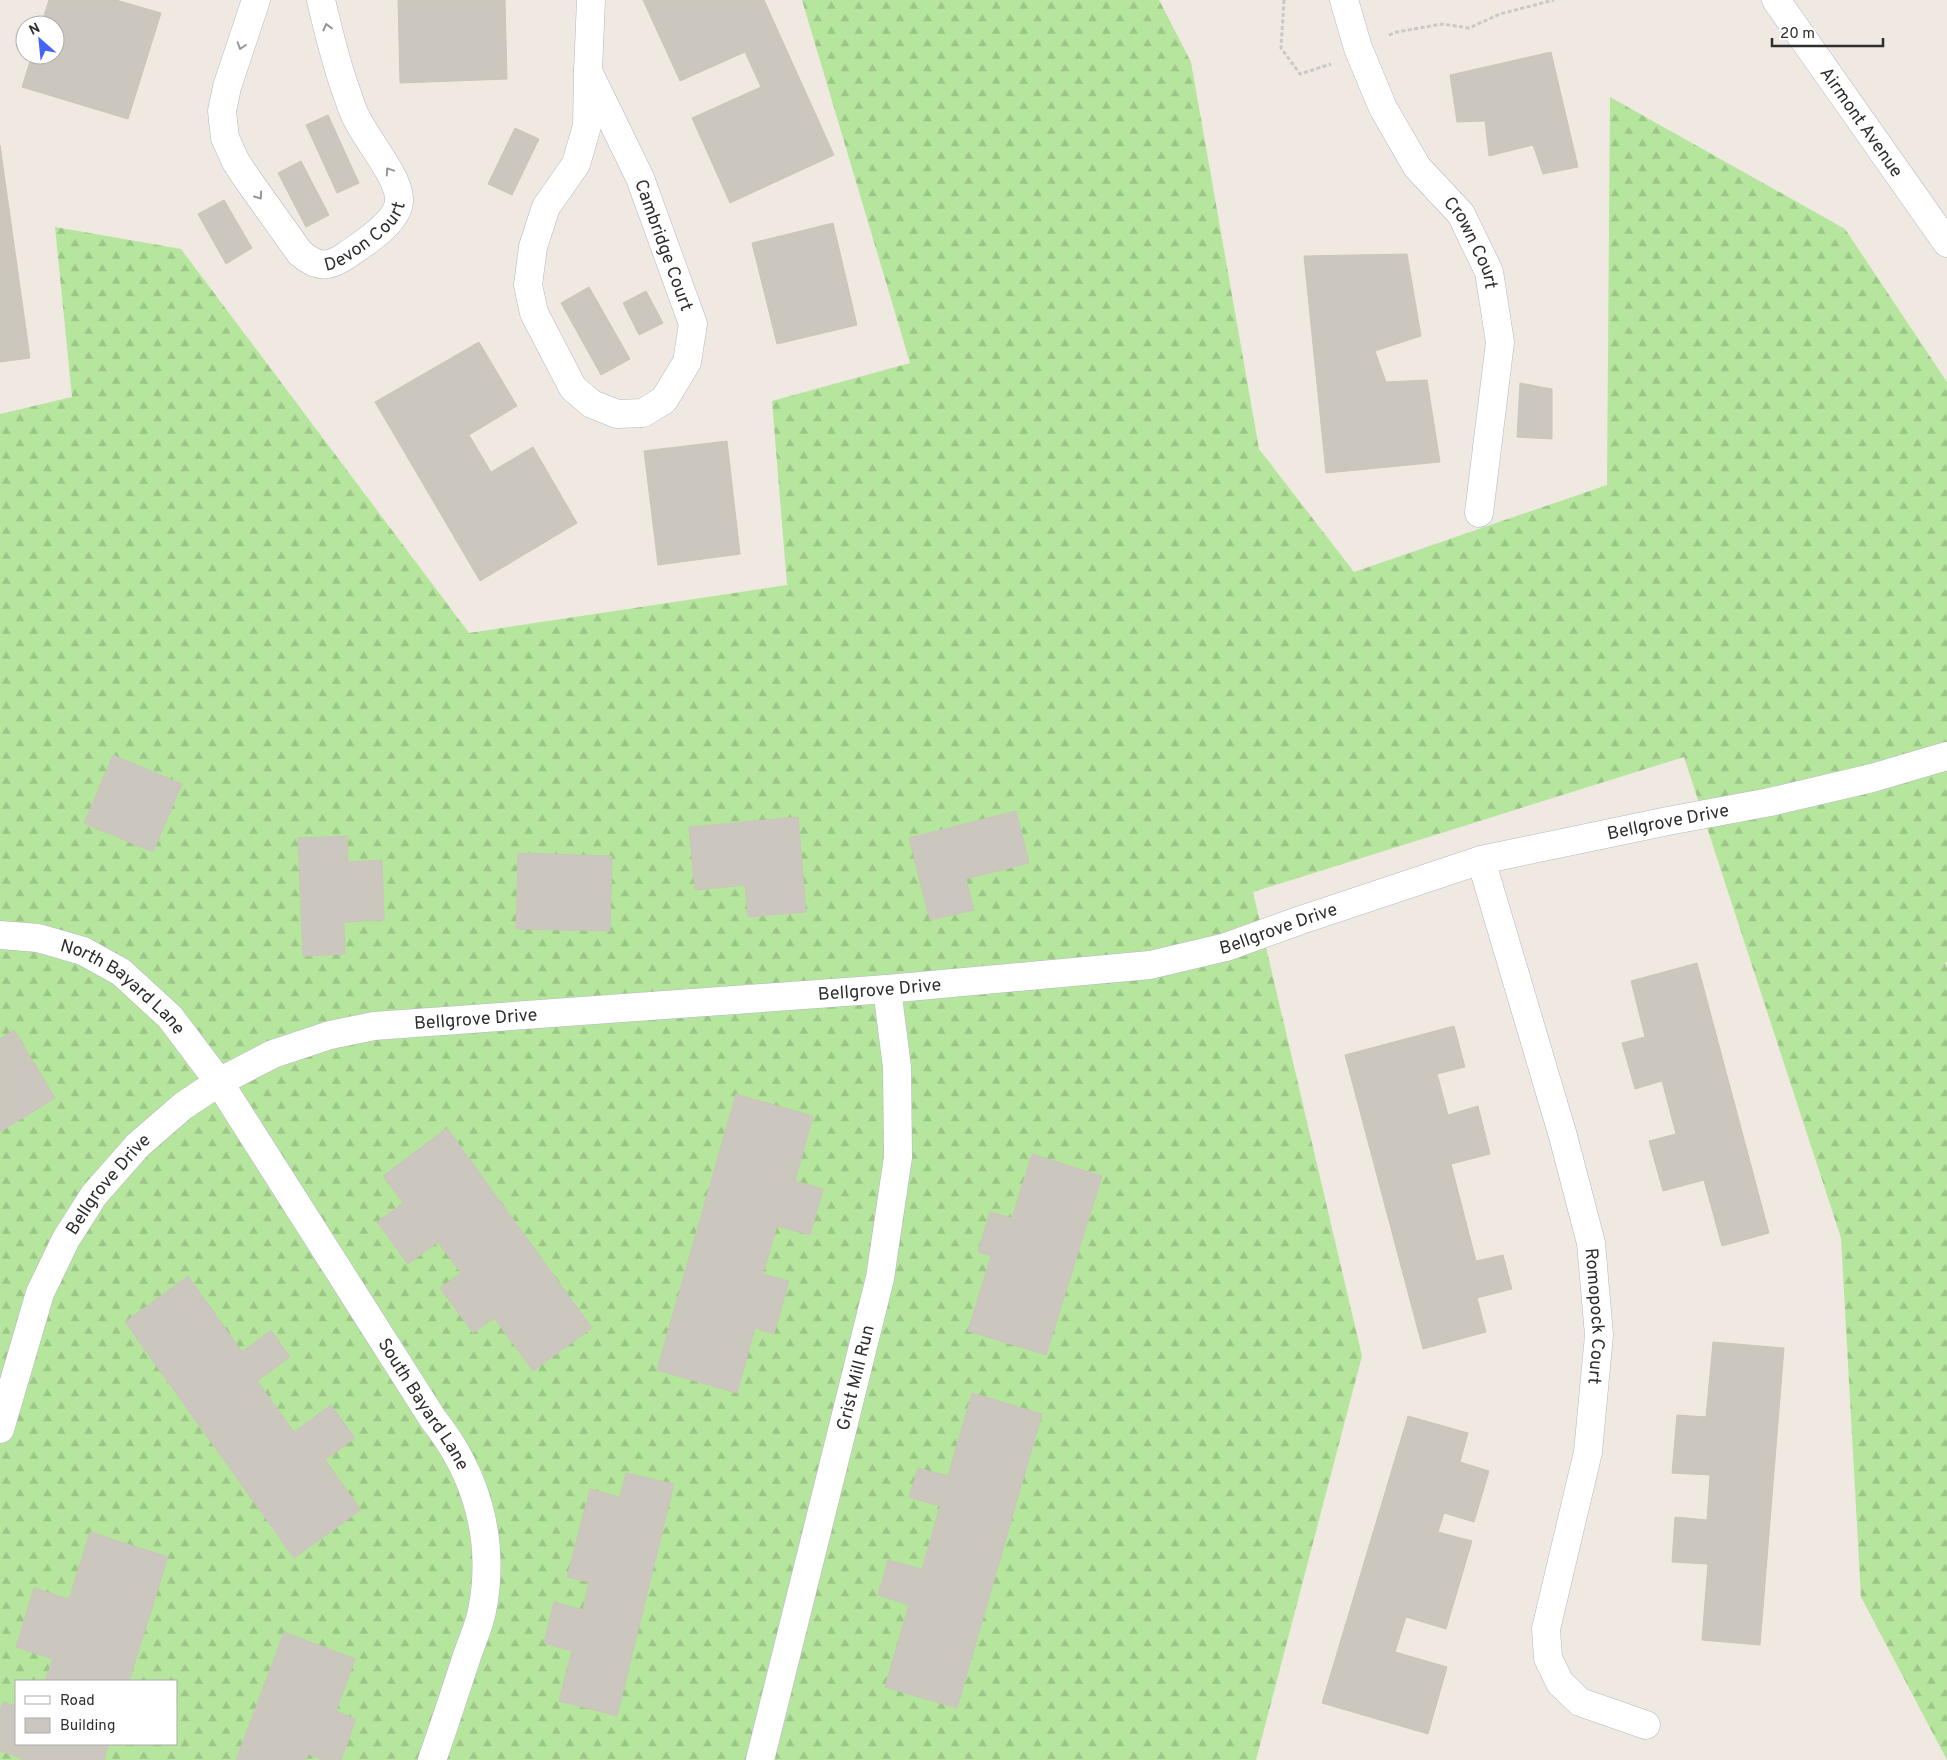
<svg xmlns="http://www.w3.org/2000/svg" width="1947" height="1760" viewBox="0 0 1947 1760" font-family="Overpass,sans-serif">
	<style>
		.forest { fill: url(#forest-firs); fill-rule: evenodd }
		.building { fill: #cbc7bf; stroke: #cbc5ba }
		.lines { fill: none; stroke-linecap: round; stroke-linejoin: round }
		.minor-casing { stroke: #b4b7c1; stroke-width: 29 }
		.path { stroke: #c9c9c9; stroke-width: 3; stroke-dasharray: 4 2.5; stroke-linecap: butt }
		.minor { stroke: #fff; stroke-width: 28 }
		.oneway { stroke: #969696 }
		.labels { text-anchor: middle; stroke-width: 4; stroke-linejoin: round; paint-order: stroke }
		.street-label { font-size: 18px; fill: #2e2e2e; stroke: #fff }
	</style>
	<defs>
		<pattern id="forest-firs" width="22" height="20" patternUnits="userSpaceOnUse" patternTransform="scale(1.25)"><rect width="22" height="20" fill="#b6e59e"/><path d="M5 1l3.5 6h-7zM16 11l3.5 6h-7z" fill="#9dc588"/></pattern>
	</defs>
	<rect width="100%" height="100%" fill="#efe9e1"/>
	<!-- forest -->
	<path class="forest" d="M802,0H1159L1191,62L1259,449L1354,572L1607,485L1610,97L1845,229L1947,382V962L1945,963L1947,968V1760L1861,1597L1841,1238L1684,757L1253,892L1362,1356L1256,1760H0V414L72,397L55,227L181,249L469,633L787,585L772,401L910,363ZM16,1681H176V1744H16Z"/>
	<!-- building -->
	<g class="building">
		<polygon points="49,0 116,0 161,13 128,119 22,87 32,55 55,55 55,25 41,25"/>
		<polygon points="398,0 505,0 507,79 400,83"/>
		<polygon points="643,0 764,0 834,155 730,203 692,118 761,87 745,52 680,81"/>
		<polygon points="1551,52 1578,167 1543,174 1533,145 1489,156 1485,121 1457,122 1450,75"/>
		<polygon points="328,115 359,183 337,193 306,125"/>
		<polygon points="515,128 539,139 512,195 488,184"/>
		<polygon points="0,145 30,358 0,362"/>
		<polygon points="301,161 329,215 306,227 278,173"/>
		<polygon points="224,200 252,248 226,264 198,214"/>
		<polygon points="833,223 857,325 777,344 752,243"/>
		<polygon points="1407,254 1421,336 1375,351 1386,382 1427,380 1440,462 1326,473 1304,256"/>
		<polygon points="589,287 630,359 601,375 561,303"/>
		<polygon points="646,291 663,323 639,335 623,303"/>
		<polygon points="479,342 517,406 469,435 491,472 533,447 577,523 480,581 375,402"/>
		<polygon points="1520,383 1552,389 1552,439 1517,437"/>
		<polygon points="727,441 740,554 658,565 644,451"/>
		<polygon points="113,755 182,784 153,852 84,823"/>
		<polygon points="1016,811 1029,863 966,879 974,910 930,920 909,838"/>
		<polygon points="798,817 806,912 748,917 745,885 695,890 689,827"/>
		<polygon points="347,836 348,862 382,860 384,920 344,922 345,954 303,956 298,838"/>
		<polygon points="518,853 612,856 610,931 516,929"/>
		<polygon points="1697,963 1769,1233 1722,1246 1704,1180 1663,1191 1649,1141 1676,1134 1662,1081 1635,1089 1622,1043 1645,1037 1631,981"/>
		<polygon points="1454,1026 1465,1067 1437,1074 1448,1115 1478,1106 1490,1154 1451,1164 1476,1261 1503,1255 1512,1289 1477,1298 1486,1332 1423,1349 1345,1055"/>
		<polygon points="14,1030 55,1098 0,1132 0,1039"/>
		<polygon points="736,1094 813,1116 795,1181 823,1189 810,1235 777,1226 763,1274 789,1281 774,1334 755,1328 737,1393 657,1370"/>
		<polygon points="447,1128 592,1328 533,1371 494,1318 473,1333 440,1288 461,1273 438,1242 408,1264 377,1222 403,1203 383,1176"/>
		<polygon points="1032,1154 1102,1176 1046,1355 968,1331 991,1256 978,1252 990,1212 1012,1218"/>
		<polygon points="188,1276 242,1352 271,1330 290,1357 257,1381 294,1432 331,1405 355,1438 325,1460 361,1510 294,1558 125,1322"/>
		<polygon points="1713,1342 1784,1348 1760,1645 1702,1640 1708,1564 1672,1562 1675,1517 1707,1520 1710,1475 1672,1473 1677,1415 1706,1417"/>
		<polygon points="972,1393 1042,1414 957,1708 885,1687 909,1605 878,1595 888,1560 922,1569 940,1506 909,1497 918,1468 948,1476"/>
		<polygon points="1408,1416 1468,1433 1460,1462 1489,1471 1474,1522 1444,1513 1438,1532 1472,1541 1446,1629 1406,1617 1395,1652 1447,1667 1428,1734 1322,1703"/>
		<polygon points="626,1473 674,1484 617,1716 559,1701 572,1651 544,1643 554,1602 583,1610 589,1582 567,1577 590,1489 620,1497"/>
		<polygon points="90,1532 168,1557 129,1681 45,1681 53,1659 16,1647 34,1588 69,1599"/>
		<polygon points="284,1632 355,1659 336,1711 356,1719 341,1760 323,1760 308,1754 306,1760 236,1760"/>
		<polygon points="3,1702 16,1706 16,1744 109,1744 104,1760 21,1760 22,1758 0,1751 0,1711"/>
	</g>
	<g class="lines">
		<!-- minor casing -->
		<g class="minor-casing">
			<g id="minor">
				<path id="s1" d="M256,0L227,87L222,111L225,138L236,162L248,180L300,253C318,268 328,268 347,255C364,243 401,221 399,198C398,176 366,139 356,117C351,108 349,98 345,88C335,59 328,30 321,0"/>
				<path id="s2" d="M1344,0L1358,48L1383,108L1417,167L1461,214L1489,272L1500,342L1479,513"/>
				<path id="s3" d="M1776,0L1947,243"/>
				<polygon points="588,71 640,178 693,324 687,362 664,400 643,413 617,414 592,404 573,388 534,313 528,285 533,247 546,207 576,164 587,126"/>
				<polyline points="588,71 591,0"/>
				<path id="s4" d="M1481,860L1563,1136L1591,1243L1599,1335L1588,1452L1546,1629L1548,1658L1560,1683L1580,1702L1646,1725"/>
				<path id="s5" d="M0,935L38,938L83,951L121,972L170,1017L219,1082L433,1419C477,1474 496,1541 482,1611C479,1627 471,1643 466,1659C455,1692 444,1726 432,1760"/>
				<path id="s6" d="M0,1429L40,1293L66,1239L94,1195L138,1145L183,1106L219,1082L273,1054L330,1035L374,1026L887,989L1150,965L1226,947L1301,920L1481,860L1668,821L1770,802L1872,778L1947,756"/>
				<path id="s7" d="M760,1760L880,1278L898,1157L897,1067L887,989"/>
			</g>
		</g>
		<!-- path -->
		<g class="path">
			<polyline points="1284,0 1281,48 1300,74 1331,64"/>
			<polyline points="1389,35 1397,32 1442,24 1469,28 1500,14 1554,0"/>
		</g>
		<!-- minor -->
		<use href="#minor" class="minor"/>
	</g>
	<!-- one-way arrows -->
	<defs><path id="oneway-chevron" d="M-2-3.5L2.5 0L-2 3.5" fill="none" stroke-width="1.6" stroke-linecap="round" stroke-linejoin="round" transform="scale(1.25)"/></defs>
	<g class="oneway">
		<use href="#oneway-chevron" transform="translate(327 27) rotate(-104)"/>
		<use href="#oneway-chevron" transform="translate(241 46) rotate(108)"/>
		<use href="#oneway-chevron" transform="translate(389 171) rotate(-124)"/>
		<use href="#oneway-chevron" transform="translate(259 196) rotate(55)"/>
	</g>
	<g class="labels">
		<!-- street labels -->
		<g class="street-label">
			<text dy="6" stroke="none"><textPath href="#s3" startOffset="149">Airmont Avenue</textPath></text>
			<text dy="6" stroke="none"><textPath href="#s1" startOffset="359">Devon Court</textPath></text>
			<text transform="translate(664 245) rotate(70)" y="6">Cambridge Court</text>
			<text dy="6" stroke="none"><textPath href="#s2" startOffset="278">Crown Court</textPath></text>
			<text dy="6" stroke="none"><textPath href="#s6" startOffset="1906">Bellgrove Drive</textPath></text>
			<text dy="6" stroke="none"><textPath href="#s6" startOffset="1501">Bellgrove Drive</textPath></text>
			<text dy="6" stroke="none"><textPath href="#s6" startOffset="1096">Bellgrove Drive</textPath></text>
			<text dy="6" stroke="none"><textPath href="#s5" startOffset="138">North Bayard Lane</textPath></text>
			<text dy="6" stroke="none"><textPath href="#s6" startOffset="691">Bellgrove Drive</textPath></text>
			<text dy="6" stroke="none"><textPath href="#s6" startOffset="271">Bellgrove Drive</textPath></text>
			<text dy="6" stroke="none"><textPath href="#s4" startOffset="472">Romopock Court</textPath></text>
			<text dy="6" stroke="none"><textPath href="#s7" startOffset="394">Grist Mill Run</textPath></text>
			<text dy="6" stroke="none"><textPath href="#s5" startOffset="658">South Bayard Lane</textPath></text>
		</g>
	</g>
	<!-- legend -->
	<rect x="15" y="1680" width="162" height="65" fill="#ffffff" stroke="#ababab"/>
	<rect x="25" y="1696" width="25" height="8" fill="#ffffff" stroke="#ababab"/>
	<text x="60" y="1705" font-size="15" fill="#2e2e2e">Road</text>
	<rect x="25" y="1718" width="25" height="15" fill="#cbc7bf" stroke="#ababab"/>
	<text x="60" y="1730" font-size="15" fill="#2e2e2e">Building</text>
	<!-- north arrow -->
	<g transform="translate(40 40) rotate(333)"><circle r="24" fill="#ffffff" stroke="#ababab"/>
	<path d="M0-4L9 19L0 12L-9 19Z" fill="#4264fb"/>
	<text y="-8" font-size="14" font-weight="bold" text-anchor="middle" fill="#2e2e2e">N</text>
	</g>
	<!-- scale -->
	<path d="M1772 38v8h111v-8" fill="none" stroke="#2e2e2e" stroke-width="2.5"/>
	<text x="1780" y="38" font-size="15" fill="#2e2e2e" stroke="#ffffff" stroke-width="4" paint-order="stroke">20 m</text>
</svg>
